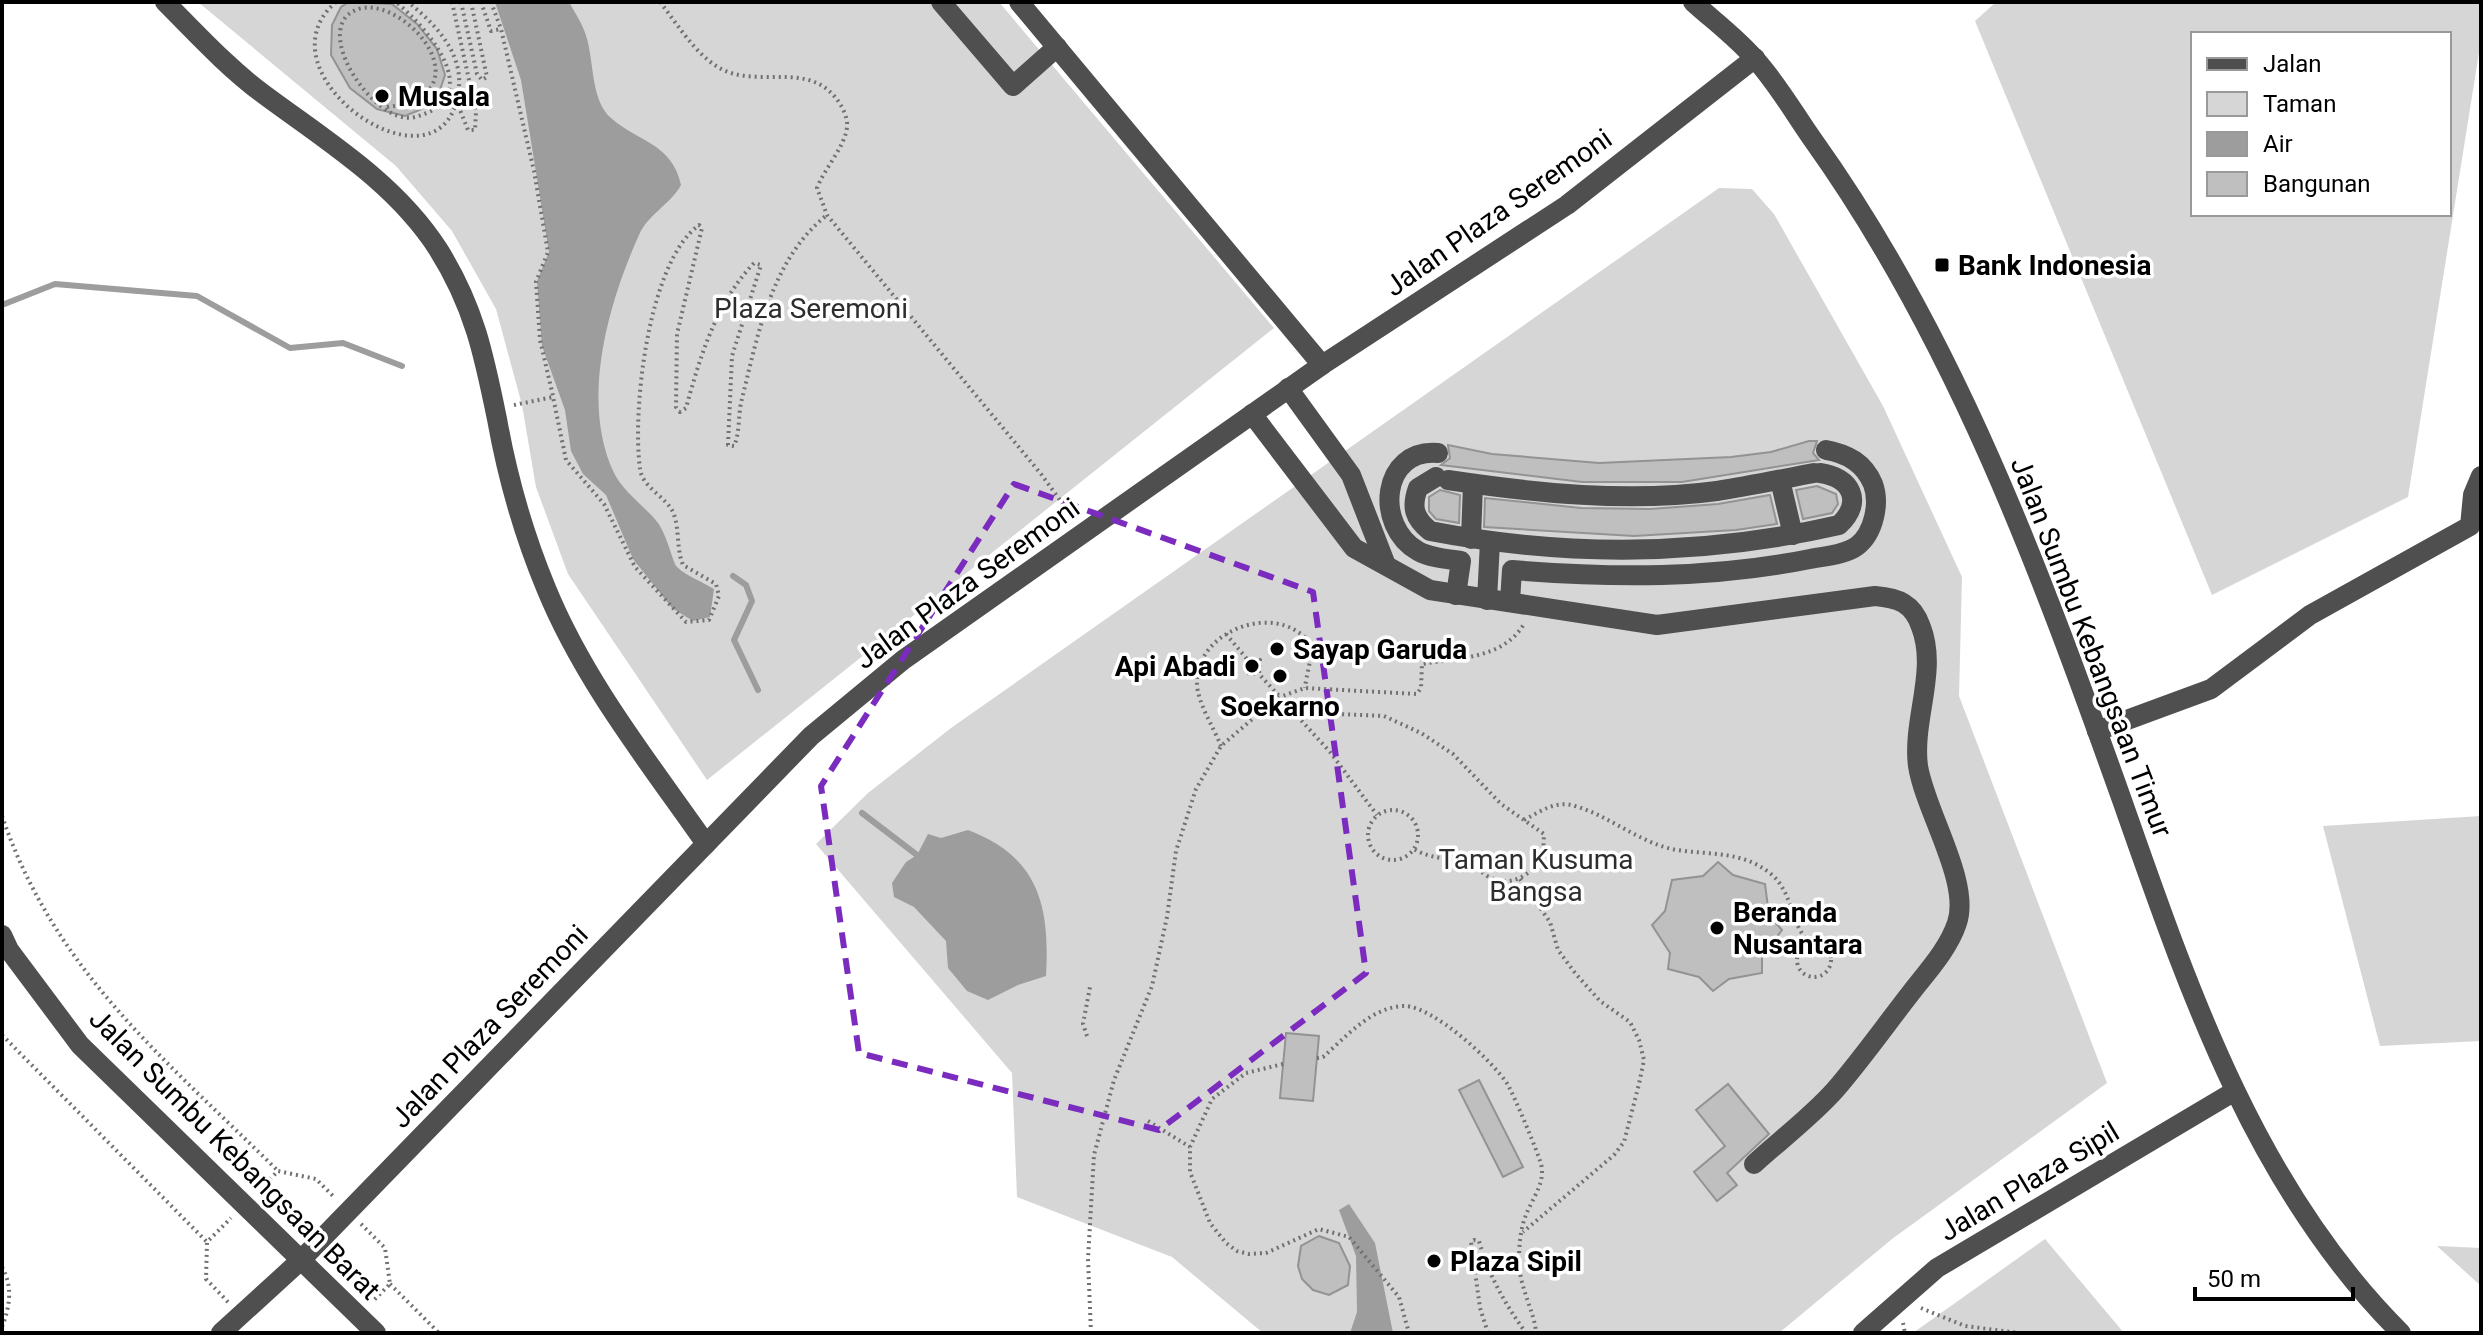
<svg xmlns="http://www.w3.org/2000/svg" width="2483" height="1335" viewBox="0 0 2483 1335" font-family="Roboto,sans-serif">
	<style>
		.green { fill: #d6d6d6; fill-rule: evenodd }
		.water { fill: #9d9d9d }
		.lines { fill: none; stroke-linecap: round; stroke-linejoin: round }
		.stream { stroke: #9d9d9d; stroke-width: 6 }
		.building { fill: #bfbfbf; stroke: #939393; stroke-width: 2 }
		.path { stroke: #717171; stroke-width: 4; stroke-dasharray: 2 4; stroke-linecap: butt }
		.minor { stroke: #4f4f4f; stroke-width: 20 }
		.marked { fill: none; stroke: #7b2cbf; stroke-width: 6; stroke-dasharray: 16 10; stroke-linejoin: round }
		.poi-dot { fill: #000; stroke: #fff; stroke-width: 3 }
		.labels { text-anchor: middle; stroke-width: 7; stroke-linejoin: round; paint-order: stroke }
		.poi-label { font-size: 28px; font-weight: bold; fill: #000; stroke: #fff; text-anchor: start }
		.street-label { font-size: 28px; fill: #000; stroke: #fff }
		.park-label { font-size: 28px; fill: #2d2d2d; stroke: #fff }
	</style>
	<rect width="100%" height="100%" fill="#fff"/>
	<!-- green -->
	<g class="green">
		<polygon points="198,2 999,2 1274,328 707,780 568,574 536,487 522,405 496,309 452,231 396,166"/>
		<path d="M1996,2H2481V40L2408,497L2212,595L1975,21ZM2193,34H2449V214H2193Z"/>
		<polygon points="1719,188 1752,189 1774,214 1883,406 1962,577 1959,696 2107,1083 1892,1239 1779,1333 1263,1333 1172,1257 1017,1197 1012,1073 816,844 868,793 951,728"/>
		<polygon points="2481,816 2481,1041 2380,1046 2323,826"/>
		<polygon points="2045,1239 2124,1333 1913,1333"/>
		<polygon points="2437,1246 2481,1248 2481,1286"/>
	</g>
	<!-- water -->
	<g class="water">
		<path d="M495,2H569C574,11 580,20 584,30C595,55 589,99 611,118C638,142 672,143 681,185C670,205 648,214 639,235C608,304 580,401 614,473C624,493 645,506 658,523C667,535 673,563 677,567C686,576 703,582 714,589L710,617L693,621L672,608L633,559L606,495L583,474L571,451L565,410L542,346L537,281L549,252L521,80Z"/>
		<path d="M968,830C1039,857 1050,906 1046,976L1018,985L988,1000L967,991L948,968L946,941L914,907L894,897L892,883L906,862L917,855L928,834L941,838Z"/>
		<polygon points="1349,1204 1375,1243 1393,1333 1350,1333 1357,1312 1356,1256 1339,1210"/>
	</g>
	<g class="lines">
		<!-- stream -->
		<g class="stream">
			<polyline points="2,305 55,284 197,296 290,348 343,343 402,366"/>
			<polyline points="733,576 746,585 752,601 734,640 758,690"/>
			<polyline points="862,813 917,855"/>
		</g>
	</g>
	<!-- building -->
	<g class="building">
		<polygon points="349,2 392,4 417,24 437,49 445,75 439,93 422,109 405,116 377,109 350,88 331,55 332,25 341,7"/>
		<polygon points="1809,441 1817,441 1813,453 1819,460 1682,482 1582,482 1441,465 1450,458 1448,445 1492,454 1599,463 1731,457 1771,452"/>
		<polygon points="1817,486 1836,494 1838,504 1832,513 1803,519 1796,490"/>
		<polygon points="1440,490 1460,495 1459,523 1436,519 1429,511 1429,497"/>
		<polygon points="1770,495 1777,524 1736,530 1634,536 1484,527 1485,498 1581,508 1650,509 1718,504"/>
		<polygon points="1718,862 1733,875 1765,884 1769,915 1782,930 1762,957 1762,973 1729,979 1713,991 1699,977 1668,969 1670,953 1652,925 1665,911 1672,880 1703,876"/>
		<polygon points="1286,1033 1319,1036 1313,1101 1280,1098"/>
		<polygon points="1479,1080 1523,1167 1503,1177 1459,1090"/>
		<polygon points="1728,1084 1769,1134 1727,1173 1737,1185 1717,1201 1694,1172 1725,1146 1696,1110"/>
		<polygon points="1319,1236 1339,1243 1350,1266 1348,1285 1329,1295 1313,1290 1302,1279 1298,1266 1301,1246"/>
	</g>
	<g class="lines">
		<!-- path -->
		<g class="path">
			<path d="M336,2C251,75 448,208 459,87C462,51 434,23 408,2"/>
			<polyline points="452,2 476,112 475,130 468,130 458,105"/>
			<polyline points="461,2 477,74 482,80 487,77 471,2"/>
			<polyline points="481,2 491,31 501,29"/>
			<polyline points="491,2 501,29 534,171 548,252 536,282 540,340 553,396"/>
			<path d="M660,2C679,26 699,61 728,72C767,86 813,61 840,104C844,110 848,120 847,127C845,147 824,169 817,188L827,215L1041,474L1073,518"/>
			<path d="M387,107C486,96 411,0 362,8C304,21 374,128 415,117C489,97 427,28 396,2"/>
			<path d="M514,405L553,397L566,460L604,504L635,567L686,622L709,620L719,596L716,584L683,565C676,548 680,529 673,512C666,497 642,487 640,469C632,410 648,262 699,225L702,228L677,334L676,407L680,412L686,408C700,357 716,303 754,263L761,265L732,356L728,445L734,446C740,433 738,417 741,403C757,338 771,259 827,215"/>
			<polyline points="1226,634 1247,659 1246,673 1259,674"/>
			<polyline points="1247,659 1260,660 1259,674 1330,752 1377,815"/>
			<path d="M1278,699L1337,714L1384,716L1421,733L1453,754L1501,804L1544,834L1543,858C1530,875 1511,888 1489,877C1481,873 1477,865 1468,863C1449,857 1432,860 1414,849"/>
			<path d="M1221,746C1214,728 1197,702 1197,683C1196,635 1262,607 1298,632C1303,635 1308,639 1310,645C1313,656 1306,676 1305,688"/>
			<circle cx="1393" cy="835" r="25"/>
			<path d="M2,816C55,972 165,1059 278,1171"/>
			<path d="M1524,820C1541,811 1556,800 1575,806C1610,816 1641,844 1677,850C1711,855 1743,851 1771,874C1793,892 1790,924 1809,942"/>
			<polyline points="1520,879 1550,922 1558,950 1575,973 1600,1001 1630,1022 1639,1040 1644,1060 1639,1084 1624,1142 1614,1155 1523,1232"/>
			<circle cx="1814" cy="960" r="17"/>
			<polyline points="2,1035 207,1242"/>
			<polyline points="1087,1036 1083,1024 1090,987"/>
			<path d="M1317,1058L1323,1057C1346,1037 1371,1007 1404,1006C1433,1006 1493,1061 1508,1085C1515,1098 1537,1150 1541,1164C1546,1182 1532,1199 1526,1215C1520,1229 1519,1247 1519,1263C1520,1289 1535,1313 1536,1333"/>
			<polyline points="1283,1064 1246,1073 1212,1099 1190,1147 1190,1172 1210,1223 1226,1243 1237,1251 1249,1254 1266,1253 1319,1229 1349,1237 1399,1297 1409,1333"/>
			<polyline points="1148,1121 1190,1147"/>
			<polyline points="257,1192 278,1171 316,1179 335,1198"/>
			<polyline points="361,1224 385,1248 390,1284 372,1302"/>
			<path d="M2,1267C13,1287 10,1306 2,1327"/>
			<polyline points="390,1284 439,1333"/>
			<polyline points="228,1302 206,1279 207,1242 231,1218"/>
			<polyline points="1921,1308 1965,1326 2019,1333"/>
			<polyline points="1903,1323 1905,1333"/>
			<path d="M1091,1333L1088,1259L1094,1155L1114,1080L1152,986L1167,917L1176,851L1196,789L1221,746L1277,698L1305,688L1417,694L1421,688L1422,664C1458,658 1503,659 1524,624"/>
			<path d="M1488,1333L1480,1308L1471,1242L1474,1240L1479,1241C1489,1276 1505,1304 1526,1333"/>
		</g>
		<!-- minor -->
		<g class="minor">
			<path d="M165,2C196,33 227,67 262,93C325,140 395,182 438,249C474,306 484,355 497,419C507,475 524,535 546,588C584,681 648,761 706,844"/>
			<polyline points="941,2 1013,86 1057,47"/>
			<polyline points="1019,2 1322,365"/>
			<path d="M1693,2C1714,21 1737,38 1755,59C1777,83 1794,113 1813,140C1956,340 2041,573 2123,803C2189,991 2256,1189 2401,1333"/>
			<polyline points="1288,388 1351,475 1386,565"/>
			<path d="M1252,414L1354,548L1430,590L1657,625L1875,596C1898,598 1913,603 1921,627C1938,671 1912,720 1918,766C1925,811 1971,882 1957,923C1948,950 1926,973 1910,994C1885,1026 1861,1060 1835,1090C1811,1117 1780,1140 1754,1164"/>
			<path d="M1438,453C1381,448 1374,526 1418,551C1430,558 1447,559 1461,561L1456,595"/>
			<path d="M1436,477L1418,488C1411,507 1414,518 1430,531C1565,557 1704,556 1839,525C1864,502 1851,477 1820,473"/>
			<path d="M1448,480C1535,493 1628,503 1717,491C1749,486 1782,479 1814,473"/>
			<polyline points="1780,480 1793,535"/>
			<polyline points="1471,539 1473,484"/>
			<polyline points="1487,600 1490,542"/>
			<path d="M1510,601L1512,570C1613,578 1711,579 1810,559C1825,556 1845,555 1857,546C1874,533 1880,503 1873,484C1864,463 1848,454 1826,450"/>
			<polyline points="2097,731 2211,689 2310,615 2470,526 2473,495 2481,476"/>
			<polyline points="2,935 9,950 80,1045 376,1333"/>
			<polyline points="221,1333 301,1260 811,736 903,660 1322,365 1567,205 1755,58"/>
			<polyline points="1863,1333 1937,1268 2235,1091"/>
		</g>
	</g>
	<!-- marked area -->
	<path class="marked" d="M1014,484L1313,592L1366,973L1159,1130L859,1053L821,786Z"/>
	<!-- markers -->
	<g class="poi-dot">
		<circle cx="382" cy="96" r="8"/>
		<rect x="1934" y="257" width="16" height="16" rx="4"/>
		<circle cx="1277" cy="649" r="8"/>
		<circle cx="1252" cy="666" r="8"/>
		<circle cx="1280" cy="676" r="8"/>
		<circle cx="1717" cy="928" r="8"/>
		<circle cx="1434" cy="1261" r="8"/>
	</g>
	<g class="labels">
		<!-- poi labels -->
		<g class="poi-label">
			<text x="398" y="106">Musala</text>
			<text x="1958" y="275">Bank Indonesia</text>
			<text x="1293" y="659">Sayap Garuda</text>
			<text x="1236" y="676" text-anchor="end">Api Abadi</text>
			<text x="1280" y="716" text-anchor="middle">Soekarno</text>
			<text x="1733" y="922">Beranda<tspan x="1733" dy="32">Nusantara</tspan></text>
			<text x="1450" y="1271">Plaza Sipil</text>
		</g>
		<!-- street labels -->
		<g class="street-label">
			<text transform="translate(1498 212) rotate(-35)" y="10">Jalan Plaza Seremoni</text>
			<text transform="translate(967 583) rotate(-36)" y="10">Jalan Plaza Seremoni</text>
			<text transform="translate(2092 647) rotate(69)" y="10">Jalan Sumbu Kebangsaan Timur</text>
			<text transform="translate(489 1026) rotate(-46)" y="10">Jalan Plaza Seremoni</text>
			<text transform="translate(235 1154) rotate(45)" y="10">Jalan Sumbu Kebangsaan Barat</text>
			<text transform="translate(2029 1181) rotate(-31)" y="10">Jalan Plaza Sipil</text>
		</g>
		<!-- park labels -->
		<g class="park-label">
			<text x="811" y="318">Plaza Seremoni</text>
			<text x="1536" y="869">Taman Kusuma<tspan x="1536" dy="32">Bangsa</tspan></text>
		</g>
	</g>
	<!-- border -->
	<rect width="2483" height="1335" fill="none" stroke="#000000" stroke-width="8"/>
	<!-- legend -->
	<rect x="2191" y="32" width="260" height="184" fill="#ffffff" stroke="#999999" stroke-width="2"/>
	<rect x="2207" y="58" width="40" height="12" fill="#4f4f4f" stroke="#999999" stroke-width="2"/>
	<text x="2263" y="72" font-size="24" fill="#000000">Jalan</text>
	<rect x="2207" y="92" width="40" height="24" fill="#d6d6d6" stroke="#999999" stroke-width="2"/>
	<text x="2263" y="112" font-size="24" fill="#000000">Taman</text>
	<rect x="2207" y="132" width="40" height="24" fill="#9d9d9d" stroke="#999999" stroke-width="2"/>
	<text x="2263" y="152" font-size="24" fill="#000000">Air</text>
	<rect x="2207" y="172" width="40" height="24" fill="#bfbfbf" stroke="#999999" stroke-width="2"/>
	<text x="2263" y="192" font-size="24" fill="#000000">Bangunan</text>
	<!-- scale -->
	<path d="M2195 1287v12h158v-12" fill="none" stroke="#000000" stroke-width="4"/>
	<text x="2207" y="1287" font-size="24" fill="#000000" stroke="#ffffff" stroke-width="6" paint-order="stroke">50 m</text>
</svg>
